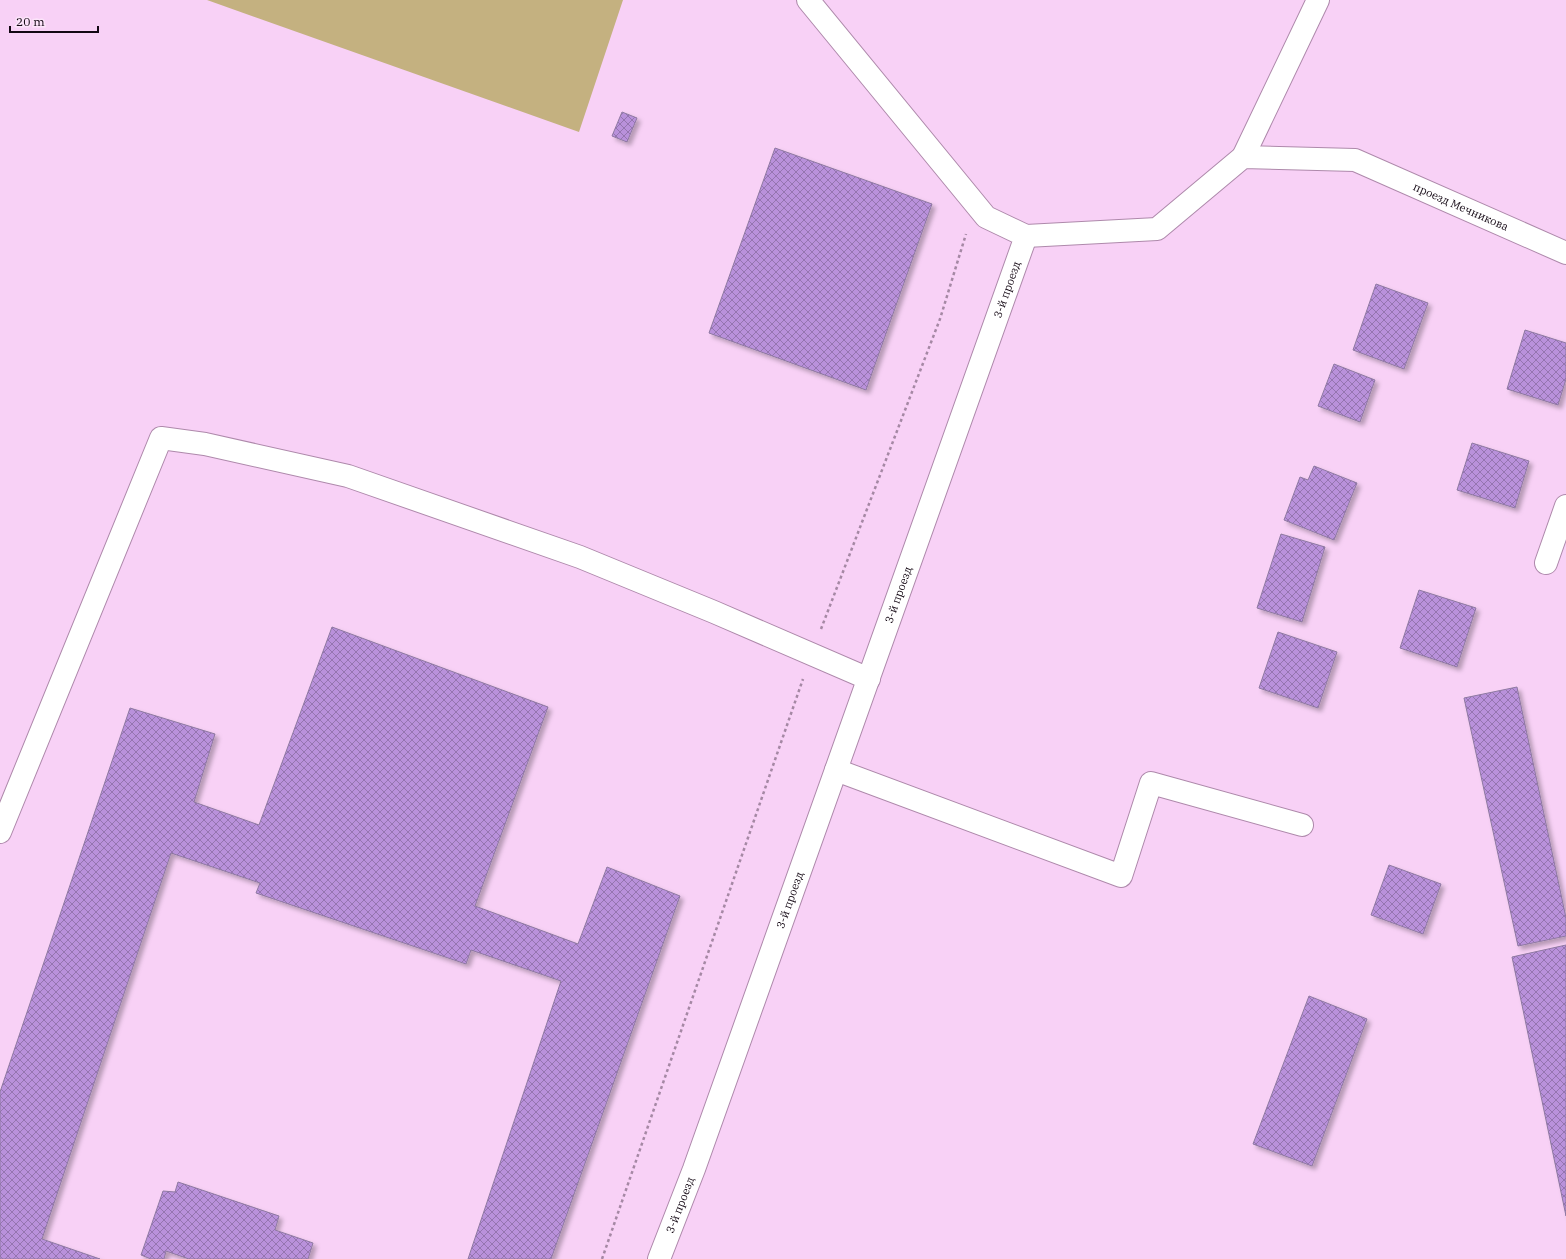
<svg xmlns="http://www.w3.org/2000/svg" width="1566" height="1259" viewBox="0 0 1566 1259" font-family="'IBM Plex Serif',serif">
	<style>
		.green { fill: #c4b180 }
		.building { fill: url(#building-cross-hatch); stroke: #8e79a1; filter: url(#shadow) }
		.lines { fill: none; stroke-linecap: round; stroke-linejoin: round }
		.minor-casing { stroke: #ae89ab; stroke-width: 24 }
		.path { stroke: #a588a4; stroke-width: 2.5; stroke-dasharray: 3 3; stroke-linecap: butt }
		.minor { stroke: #fff; stroke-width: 22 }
		.labels { text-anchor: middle; stroke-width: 3; stroke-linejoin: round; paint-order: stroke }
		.street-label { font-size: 11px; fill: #130713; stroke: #fce4fa }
	</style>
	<defs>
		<pattern id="building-cross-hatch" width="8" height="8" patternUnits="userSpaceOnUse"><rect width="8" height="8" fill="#b991db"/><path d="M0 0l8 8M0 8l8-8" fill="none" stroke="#9574b0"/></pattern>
		<filter id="shadow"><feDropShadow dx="3.5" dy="3.5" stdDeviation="2" flood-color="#0004"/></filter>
	</defs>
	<rect width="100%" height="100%" fill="#f8d1f6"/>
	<!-- green -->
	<polygon class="green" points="207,0 623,0 579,132"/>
	<!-- building -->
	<g class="building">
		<polygon points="622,112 637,118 627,142 612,136"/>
		<polygon points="775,148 932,204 866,390 709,333"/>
		<polygon points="1376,284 1428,303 1404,369 1353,350"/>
		<polygon points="1525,330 1566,343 1566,379 1558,405 1507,389"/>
		<polygon points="1334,364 1375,380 1360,422 1318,406"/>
		<polygon points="1472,443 1529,461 1515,508 1457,490"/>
		<polygon points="1314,466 1357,483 1334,540 1284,520 1300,477 1308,480"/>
		<polygon points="1281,534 1325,547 1302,622 1257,608"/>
		<polygon points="1419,590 1476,608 1457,667 1400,648"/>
		<polygon points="332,627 548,707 475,906 578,944 607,867 680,896 551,1259 468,1259 561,981 471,950 466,964 256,893 260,883 171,853 42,1239 100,1259 0,1259 0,1092 130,708 215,734 194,802 259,825"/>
		<polygon points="1278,632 1337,652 1318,708 1259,688"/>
		<polygon points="1517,687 1566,918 1566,936 1518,946 1464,698"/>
		<polygon points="1389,865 1441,884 1423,934 1371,915"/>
		<polygon points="1566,945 1566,1216 1512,957"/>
		<polygon points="1309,996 1367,1019 1312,1166 1253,1144"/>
		<polygon points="178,1182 279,1216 275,1230 313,1243 308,1259 189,1259 166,1251 164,1259 151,1259 141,1255 163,1191 175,1192"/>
	</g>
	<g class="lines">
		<!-- minor casing -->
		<g class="minor-casing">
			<g id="minor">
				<polyline points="1243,157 1318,0"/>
				<path id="s1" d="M1026,236L1157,229L1243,157L1355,160L1566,253"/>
				<polyline points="1546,563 1566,506"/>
				<polyline points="836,770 1121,876 1151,783 1302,825"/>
				<polyline points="0,832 161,438 205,444 348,476 580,557 714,612 869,679"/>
				<path id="s2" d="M659,1259L694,1169L1026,236L986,217L808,0"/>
			</g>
		</g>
		<!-- path -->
		<g class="path">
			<polyline points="821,629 940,319 966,234"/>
			<polyline points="602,1259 803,679"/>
		</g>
		<!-- minor -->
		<use href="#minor" class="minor"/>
	</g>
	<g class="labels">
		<!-- street labels -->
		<g class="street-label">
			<text dy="4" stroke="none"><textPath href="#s1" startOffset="471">проезд Мечникова</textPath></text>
			<text dy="4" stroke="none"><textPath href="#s2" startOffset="1030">3-й проезд</textPath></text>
			<text dy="4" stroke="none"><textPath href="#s2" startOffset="706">3-й проезд</textPath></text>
			<text dy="4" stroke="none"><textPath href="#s2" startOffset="382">3-й проезд</textPath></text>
			<text dy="4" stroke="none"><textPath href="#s2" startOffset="58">3-й проезд</textPath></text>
		</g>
	</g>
	<!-- scale -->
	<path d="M10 26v6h88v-6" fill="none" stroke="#130713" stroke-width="2"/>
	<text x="16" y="26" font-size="12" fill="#130713" stroke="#fce4fa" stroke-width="3" paint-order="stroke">20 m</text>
</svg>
